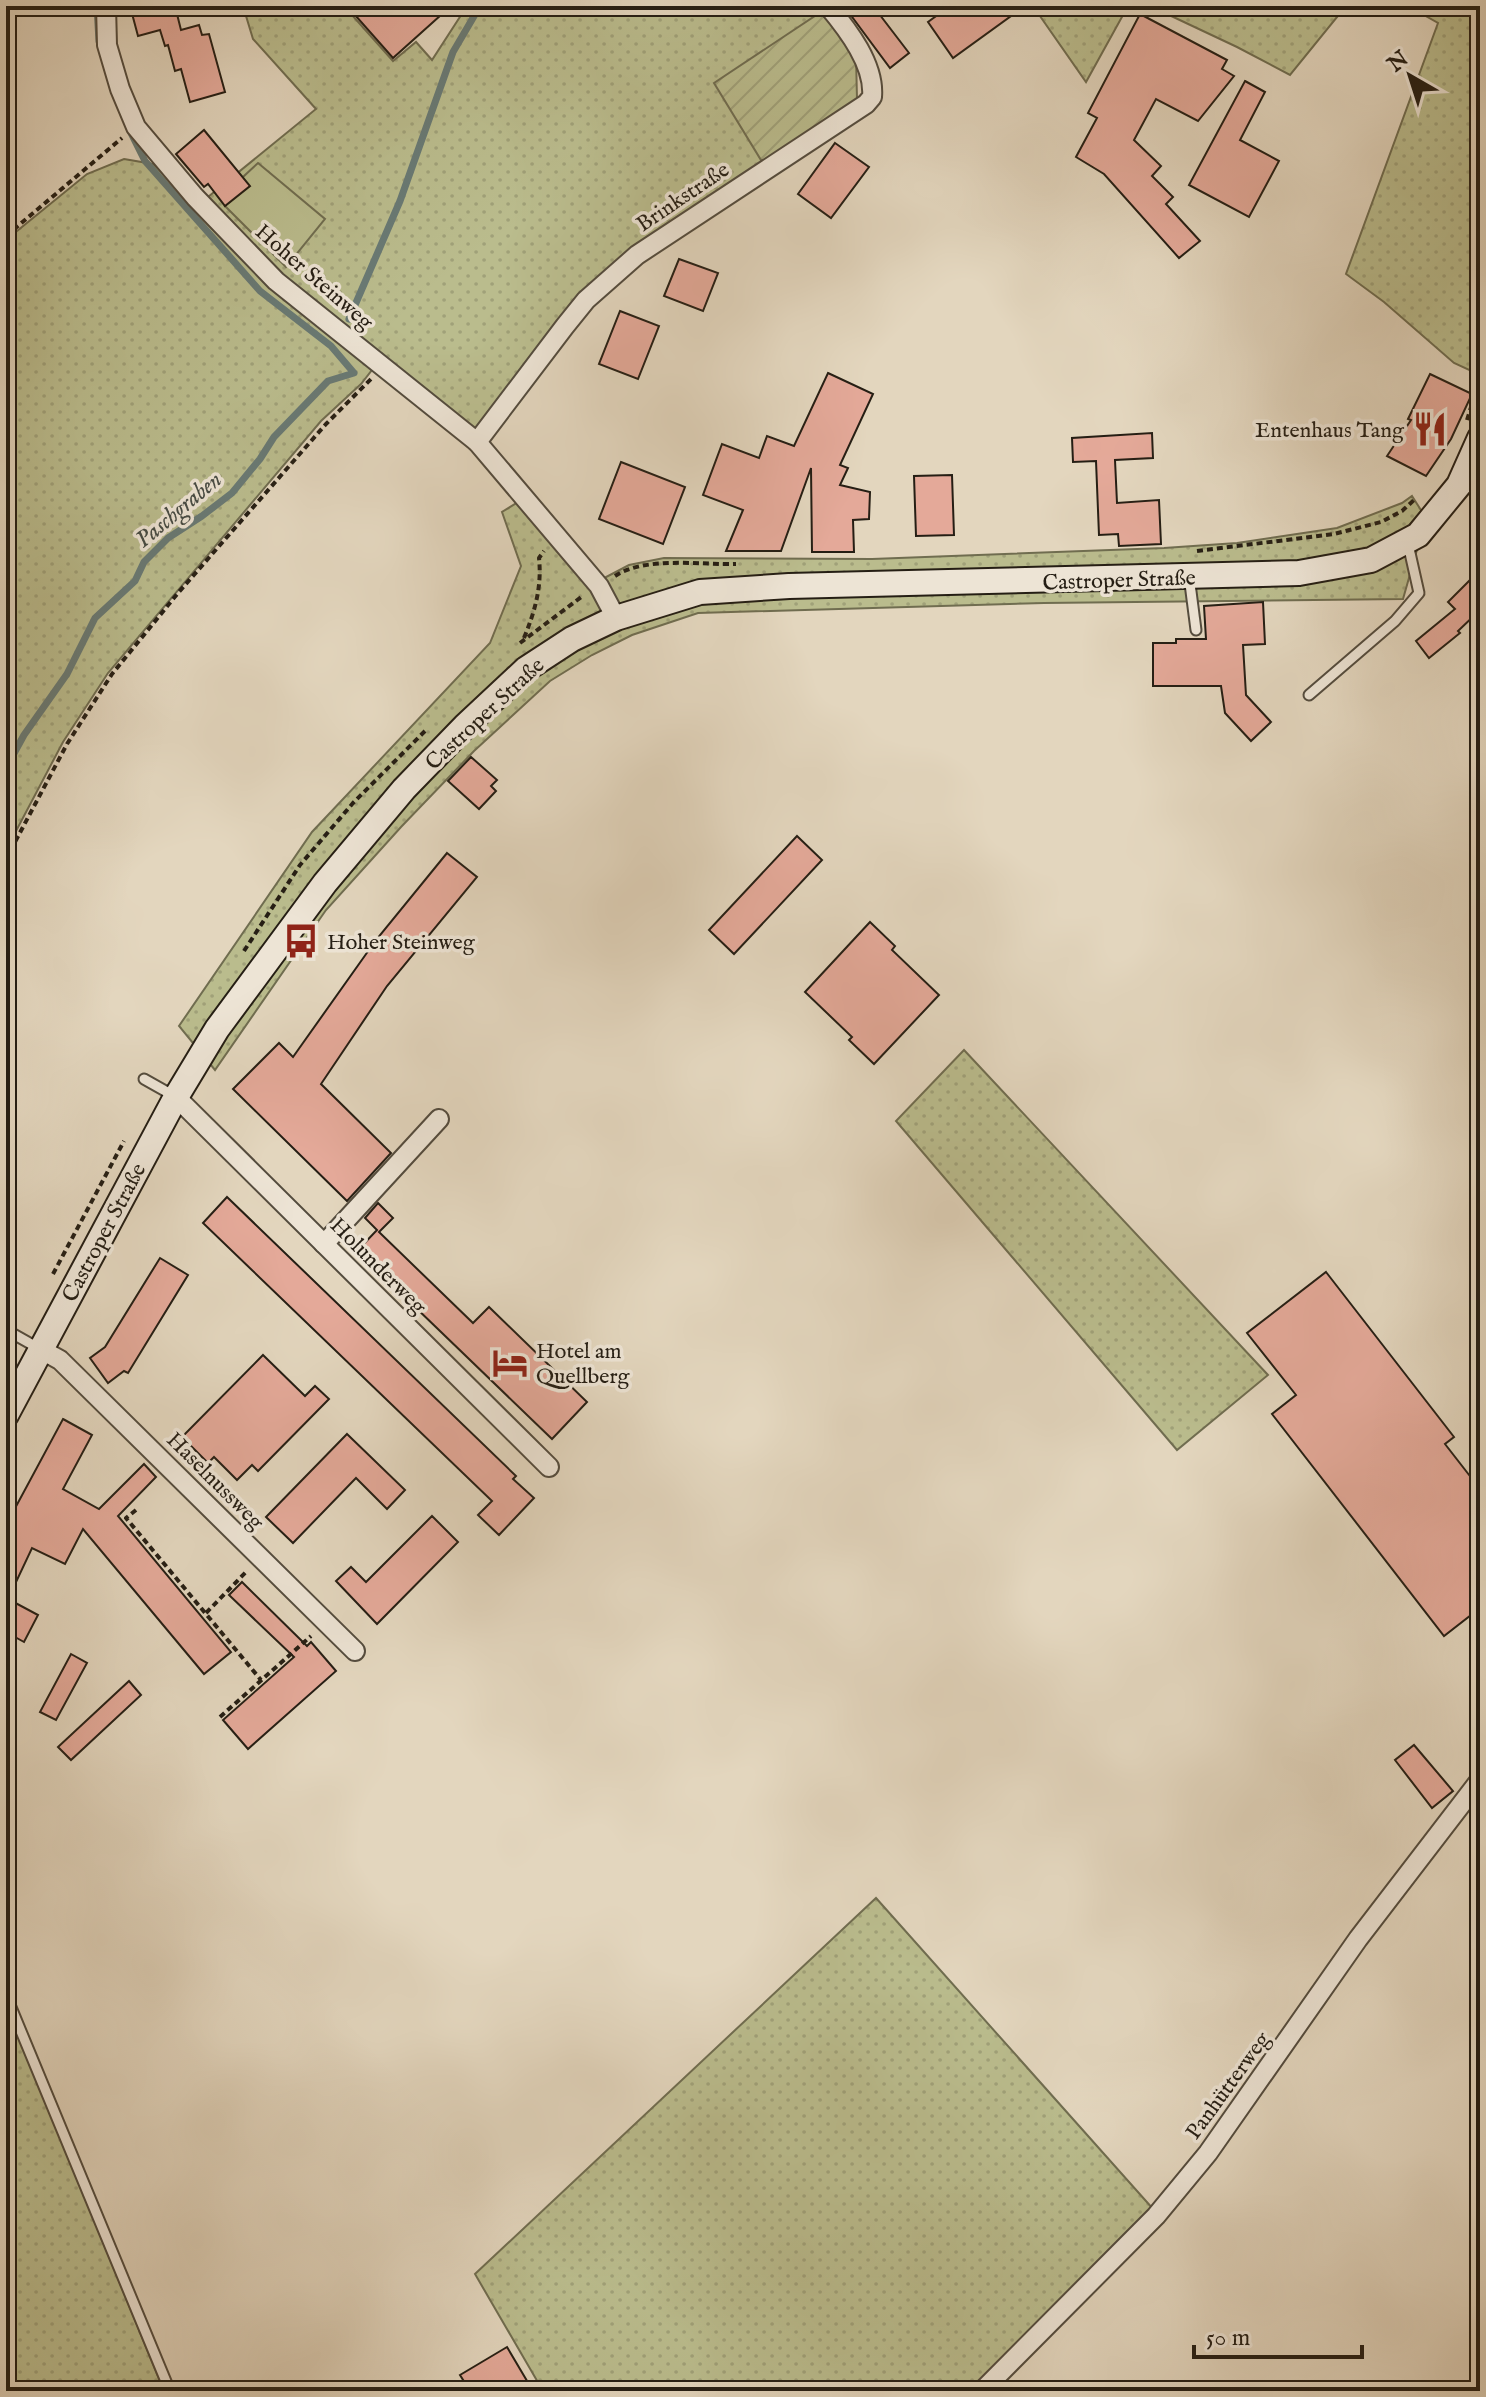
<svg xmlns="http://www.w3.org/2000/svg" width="1486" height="2397" viewBox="0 0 1486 2397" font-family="'IM FELL English',serif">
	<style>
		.grass { fill: url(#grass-dots); stroke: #706d50; stroke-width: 2 }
		.park { fill: #babc8d; stroke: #706d50; stroke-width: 2 }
		.garden { fill: url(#garden-furrows); stroke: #706d50; stroke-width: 2 }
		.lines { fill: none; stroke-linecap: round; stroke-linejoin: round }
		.stream { stroke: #697a75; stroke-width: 7 }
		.building { fill: #e4a999; stroke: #251e14; stroke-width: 2 }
		.lane-casing { stroke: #544c3e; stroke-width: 13 }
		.street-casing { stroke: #544c3e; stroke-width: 22 }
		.secondary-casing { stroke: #251e14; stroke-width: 28 }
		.path { stroke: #251e14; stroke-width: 4; stroke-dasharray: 6 4; stroke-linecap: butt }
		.lane { stroke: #ede4d5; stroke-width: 9 }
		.street { stroke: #ede4d5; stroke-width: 18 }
		.secondary { stroke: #ede4d5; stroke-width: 24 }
		.labels { text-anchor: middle; stroke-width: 7; stroke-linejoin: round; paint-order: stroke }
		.street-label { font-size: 22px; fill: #251e14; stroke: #ede4d5 }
		.poi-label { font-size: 22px; fill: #251e14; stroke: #ede4d5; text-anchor: start }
		.water-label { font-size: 24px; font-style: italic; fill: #474c45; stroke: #ede4d5 }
	</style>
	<defs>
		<pattern id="grass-dots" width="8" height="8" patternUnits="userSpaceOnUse" patternTransform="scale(2)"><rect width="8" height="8" fill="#babc8d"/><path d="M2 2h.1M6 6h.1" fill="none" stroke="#a0a179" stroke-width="1.8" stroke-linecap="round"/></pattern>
		<pattern id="garden-furrows" width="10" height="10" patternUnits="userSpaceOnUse" patternTransform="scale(2)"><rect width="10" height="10" fill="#babc8d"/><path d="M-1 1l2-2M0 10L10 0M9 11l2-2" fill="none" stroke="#a0a179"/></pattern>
	</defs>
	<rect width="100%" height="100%" fill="#e3d6be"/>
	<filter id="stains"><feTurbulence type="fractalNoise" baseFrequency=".0025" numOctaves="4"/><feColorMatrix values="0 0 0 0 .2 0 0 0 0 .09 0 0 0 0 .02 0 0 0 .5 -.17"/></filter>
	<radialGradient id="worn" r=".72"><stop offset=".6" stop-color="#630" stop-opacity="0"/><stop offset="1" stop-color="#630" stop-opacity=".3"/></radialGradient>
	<!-- grass -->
	<g class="grass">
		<polygon points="243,6 344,6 393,61 416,42 432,60 467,6 825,6 764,165 634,250 477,439 279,278 203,201 316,109 253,39"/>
		<polygon points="1033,6 1128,6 1086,82"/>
		<polygon points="1150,6 1346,6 1290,75 1237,47"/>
		<polygon points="1408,6 1480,6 1480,375 1454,363 1384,302 1346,274 1438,23"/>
		<polygon points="124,159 153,164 375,366 361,384 321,421 108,673 63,742 6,850 6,240 87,174"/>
		<polygon points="1412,496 1426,518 1403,599 1044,603 698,613 632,635 592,655 550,681 474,751 401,827 326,910 215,1070 179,1026 312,832 490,643 521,566 502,512 523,499 591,585 629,565 664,558 872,559 1164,548 1237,543 1337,528 1402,503"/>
		<polygon points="964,1050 1268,1375 1177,1450 896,1121"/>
		<polygon points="876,1898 1154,2210 973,2391 543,2391 475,2274"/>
		<polygon points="6,2005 164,2391 6,2391"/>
	</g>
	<!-- park -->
	<polygon class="park" points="258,163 325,219 286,267 225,206 243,177"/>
	<!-- garden -->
	<polygon class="garden" points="827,8 856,56 857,99 840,114 764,165 714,83"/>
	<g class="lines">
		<!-- stream -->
		<g class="stream">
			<polyline points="97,6 99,41"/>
			<polyline points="349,319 400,201 453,52 480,6"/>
			<polyline points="6,768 24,735 67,674 95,618 135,581 144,562 168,538 202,516 232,493 260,459 274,437 328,381 354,373 331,346 260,291 145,161 130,131"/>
		</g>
	</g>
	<!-- building -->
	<g class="building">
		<polygon points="130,6 175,6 181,30 199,25 202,35 209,34 225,92 190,102 181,69 175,71 168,45 165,46 160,30 138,36"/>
		<polygon points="347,6 451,6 393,58"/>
		<polygon points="844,6 873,6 909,53 890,68"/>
		<polygon points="950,6 1025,6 953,58 928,22"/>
		<polygon points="1140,14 1227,60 1222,69 1234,76 1198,121 1156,99 1134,140 1161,166 1152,176 1173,197 1166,204 1200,241 1179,258 1104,174 1076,157 1097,118 1088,113"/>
		<polygon points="1245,81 1265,92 1240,140 1279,161 1249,217 1189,185"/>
		<polygon points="204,130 250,186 225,206 208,184 204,187 176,154"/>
		<polygon points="835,143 869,167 831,218 798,194"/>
		<polygon points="679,259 718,273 703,311 664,296"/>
		<polygon points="620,311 659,326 638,379 599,364"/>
		<polygon points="828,373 873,394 840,465 848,468 840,485 870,492 869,519 853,520 854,552 812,552 811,468 781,551 726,551 743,510 703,495 722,444 759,458 767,436 794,446"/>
		<polygon points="1430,374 1472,394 1451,439 1426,476 1387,456 1411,420 1408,419"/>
		<polygon points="1152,433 1153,458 1115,460 1117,503 1159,500 1161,544 1119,546 1118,534 1099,535 1096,461 1073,462 1072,438"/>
		<polygon points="621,462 685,487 663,544 599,519"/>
		<polygon points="952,475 954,535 916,536 914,476"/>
		<polygon points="1480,570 1480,610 1458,631 1460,633 1429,658 1416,641 1455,609 1448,602"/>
		<polygon points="1263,602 1265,644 1243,645 1246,695 1271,722 1251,741 1225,713 1221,686 1153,686 1153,643 1176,643 1176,639 1206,639 1204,606"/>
		<polygon points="471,757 497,780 491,786 496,791 479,809 448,781"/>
		<polygon points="797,836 822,860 734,954 709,930"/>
		<polygon points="447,853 477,877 387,986 321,1084 391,1153 347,1201 233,1089 279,1043 293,1057 376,940"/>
		<polygon points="870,922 895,946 892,950 939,995 874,1064 849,1040 852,1037 805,992"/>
		<polygon points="227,1197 516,1476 513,1479 534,1498 499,1535 478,1515 492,1501 203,1223"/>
		<polygon points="378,1203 393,1218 379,1232 473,1323 489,1307 587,1402 552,1439 357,1251 377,1230 365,1218"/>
		<polygon points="160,1258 188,1275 128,1373 124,1371 108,1383 90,1358 105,1347"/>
		<polygon points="1326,1272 1454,1437 1445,1444 1480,1489 1480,1608 1444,1636 1272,1414 1296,1395 1247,1333"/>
		<polygon points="263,1355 305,1396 315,1386 329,1399 258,1471 252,1465 237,1480 214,1457 208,1463 182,1437"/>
		<polygon points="63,1419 92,1435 63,1489 99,1509 144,1464 156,1477 118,1516 231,1652 204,1674 83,1529 65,1564 32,1548 8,1599 38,1615 24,1642 6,1632 6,1525"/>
		<polygon points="347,1434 405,1490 387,1509 356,1478 293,1543 266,1517"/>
		<polygon points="432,1516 458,1542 377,1624 336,1581 351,1567 366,1582"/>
		<polygon points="242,1582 307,1646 311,1642 336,1671 248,1749 223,1720 294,1657 229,1595"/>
		<polygon points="71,1654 87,1663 56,1720 40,1712"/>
		<polygon points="129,1681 141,1695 71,1760 58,1747"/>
		<polygon points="1414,1745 1453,1791 1432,1808 1395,1760"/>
		<polygon points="507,2347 533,2391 470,2391 460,2375"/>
	</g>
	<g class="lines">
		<!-- lane casing -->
		<g class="lane-casing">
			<g id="lane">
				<polyline points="1189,576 1196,630"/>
				<polyline points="1309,695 1395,621 1419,593 1408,544"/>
				<polyline points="144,1079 176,1097"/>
				<polyline points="8,1331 40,1349"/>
				<polyline points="6,1995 170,2391"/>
			</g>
		</g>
		<!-- street casing -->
		<g class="street-casing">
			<g id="street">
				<polyline points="106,6 107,45 120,89 136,127 195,197 276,281 477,442 599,586 616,618"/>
				<path d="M477,442L565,326L586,300L637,255L866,104L872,97C875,65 848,30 828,6"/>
				<polyline points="176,1097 549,1467"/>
				<polyline points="324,1244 439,1119"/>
				<polyline points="40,1349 60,1360 355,1651"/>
				<polyline points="982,2391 1156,2216 1208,2153 1358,1939 1480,1780"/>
			</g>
		</g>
		<!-- secondary casing -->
		<g class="secondary-casing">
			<polyline id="secondary" points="6,1415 176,1097 217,1029 325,883 404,789 465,726 526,669 572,639 616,618 700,592 789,586 1299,573 1371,560 1418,535 1459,485 1480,438"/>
		</g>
		<!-- path -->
		<g class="path">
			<polyline points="6,236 122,138"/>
			<polyline points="1467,420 1478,385 1476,369 1480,353"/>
			<polyline points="1197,551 1334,534 1381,522 1402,511 1414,500"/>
			<path d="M615,576C645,556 701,565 736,564"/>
			<path d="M524,638C535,611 542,587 539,558L544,551"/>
			<polyline points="520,643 584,595"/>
			<polyline points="6,859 67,744 112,674 178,593 326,424 371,379"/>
			<polyline points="244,951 300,865 353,803 426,730"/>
			<polyline points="53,1274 124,1141"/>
			<polyline points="136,1510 126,1518 261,1680"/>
			<polyline points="206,1613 246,1572"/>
			<polyline points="220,1717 311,1636"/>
		</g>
		<!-- lane -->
		<use href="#lane" class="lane"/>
		<!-- street -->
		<use href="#street" class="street"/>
		<!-- secondary -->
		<use href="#secondary" class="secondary"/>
	</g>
	<!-- icons -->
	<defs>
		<g id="restaurant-bare" transform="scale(2.76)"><path d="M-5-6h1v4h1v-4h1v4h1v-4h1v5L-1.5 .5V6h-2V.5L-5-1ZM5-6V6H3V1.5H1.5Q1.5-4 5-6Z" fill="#8f2418" stroke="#ede4d5" stroke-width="2.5" paint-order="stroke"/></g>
		<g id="bus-bare" transform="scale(2.76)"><path d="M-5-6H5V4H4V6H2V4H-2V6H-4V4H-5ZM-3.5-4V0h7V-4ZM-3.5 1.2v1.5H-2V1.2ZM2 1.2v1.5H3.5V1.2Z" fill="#8f2418" stroke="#ede4d5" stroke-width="2.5" paint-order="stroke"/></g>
		<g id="hotel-bare" transform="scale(2.76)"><path d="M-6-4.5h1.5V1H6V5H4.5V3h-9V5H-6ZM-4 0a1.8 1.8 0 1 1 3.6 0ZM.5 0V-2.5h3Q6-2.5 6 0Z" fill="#8f2418" stroke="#ede4d5" stroke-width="2.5" paint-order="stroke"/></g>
	</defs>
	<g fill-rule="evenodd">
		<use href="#restaurant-bare" x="1430" y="429"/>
		<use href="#bus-bare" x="301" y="941"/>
		<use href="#hotel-bare" x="510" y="1363"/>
	</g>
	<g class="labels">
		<!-- street labels -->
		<g class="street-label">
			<text transform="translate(682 196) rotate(-34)" y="8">Brinkstraße</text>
			<text transform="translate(315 276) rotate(41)" y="8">Hoher Steinweg</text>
			<text transform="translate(1119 579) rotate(-2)" y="8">Castroper Straße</text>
			<text transform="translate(484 713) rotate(-43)" y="8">Castroper Straße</text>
			<text transform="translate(103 1232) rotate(-62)" y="8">Castroper Straße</text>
			<text transform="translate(379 1265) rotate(45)" y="8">Holunderweg</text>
			<text transform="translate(216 1480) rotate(45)" y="8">Haselnussweg</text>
			<text transform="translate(1227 2085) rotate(-54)" y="8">Panhütterweg</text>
		</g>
		<!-- poi labels -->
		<g class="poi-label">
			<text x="1404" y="437" text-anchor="end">Entenhaus Tang</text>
			<text x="327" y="949">Hoher Steinweg</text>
			<text x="536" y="1358">Hotel am<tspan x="536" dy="25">Quellberg</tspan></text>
		</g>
		<!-- water labels -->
		<g class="water-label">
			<text transform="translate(178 509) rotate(-40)" y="8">Paschgraben</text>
		</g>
	</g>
	<!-- margin -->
	<rect width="1486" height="2397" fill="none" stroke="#e3d6be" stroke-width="32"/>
	<rect x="8" y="8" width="1470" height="2381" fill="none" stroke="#251e14" stroke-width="4"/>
	<rect x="16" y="16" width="1454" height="2365" fill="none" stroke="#251e14" stroke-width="2"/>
	<!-- north arrow -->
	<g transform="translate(1410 76) rotate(321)" stroke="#ede4d5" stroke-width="6" paint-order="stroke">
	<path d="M0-6L14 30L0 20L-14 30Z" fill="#251e14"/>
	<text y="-12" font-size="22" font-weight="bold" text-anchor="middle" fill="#251e14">N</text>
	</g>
	<!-- scale -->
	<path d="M1194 2345v12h168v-12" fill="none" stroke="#251e14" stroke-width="4"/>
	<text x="1206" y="2345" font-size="24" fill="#251e14" stroke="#ede4d5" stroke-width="6" paint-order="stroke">50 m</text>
	<rect width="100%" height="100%" filter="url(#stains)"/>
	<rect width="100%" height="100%" fill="url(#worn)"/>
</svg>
